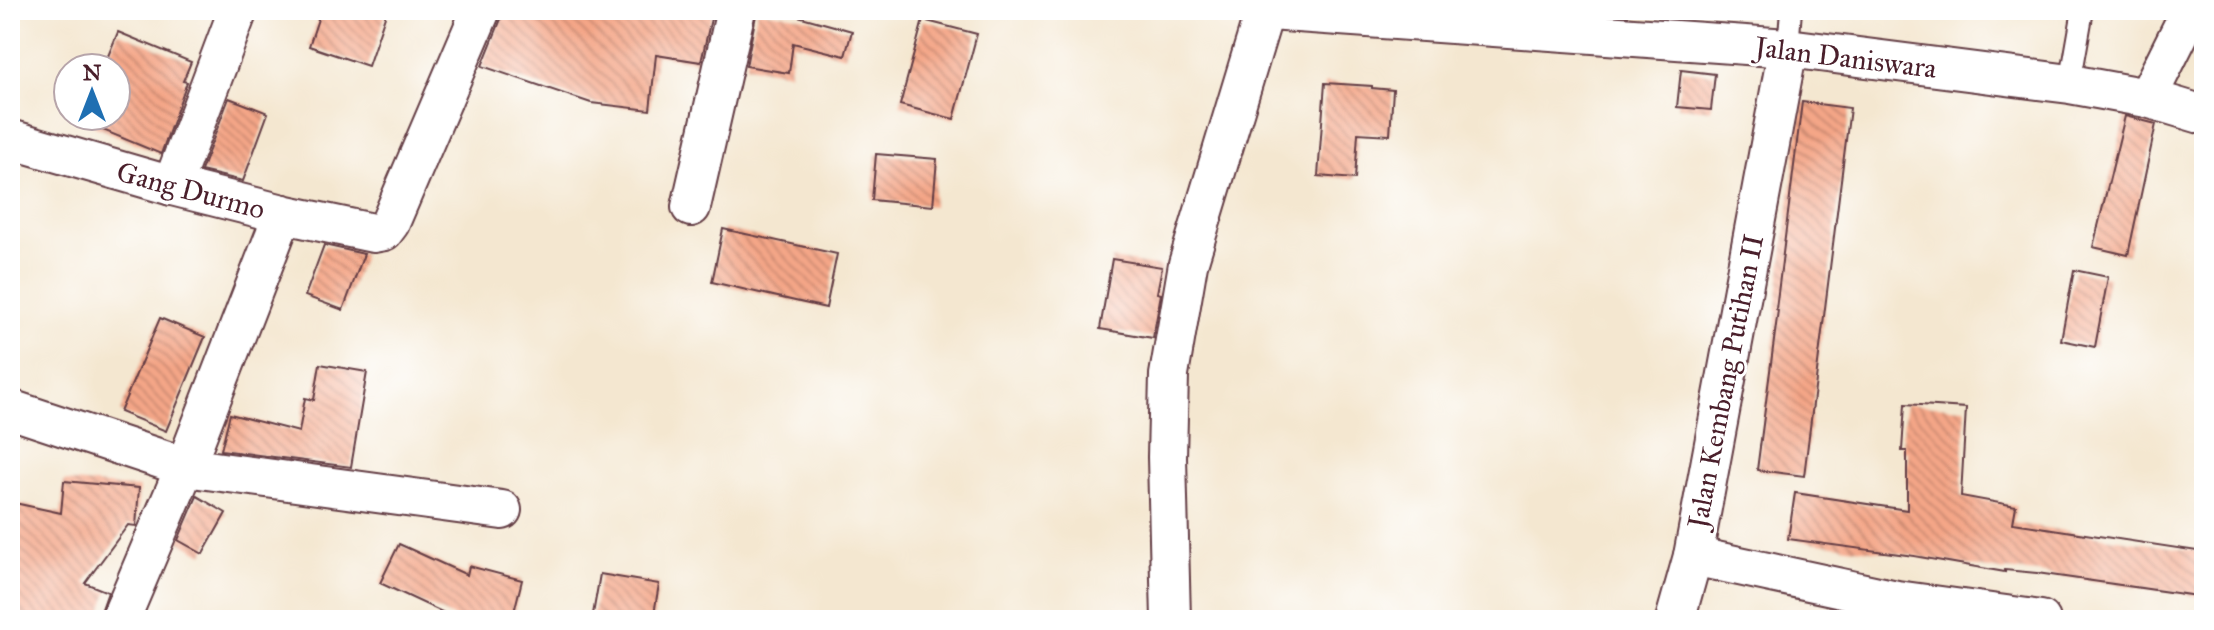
<svg xmlns="http://www.w3.org/2000/svg" width="2214" height="630" viewBox="0 0 2214 630" font-family="'IM FELL Great Primer',serif">
	<style>
		.building { fill: url(#building-back-hatch) }
		.lines { fill: none; stroke-linecap: round; stroke-linejoin: round }
		.service-casing { stroke: #643d44; stroke-width: 24 }
		.minor-casing { stroke: #643d44; stroke-width: 42 }
		.service { stroke: #fff; stroke-width: 20 }
		.minor { stroke: #fff; stroke-width: 38 }
		.labels { text-anchor: middle; stroke-width: 6; stroke-linejoin: round; paint-order: stroke }
		.street-label { font-size: 28px; fill: #4a1f2b; stroke: #fff }
	</style>
	<defs>
		<pattern id="building-back-hatch" width="6" height="6" patternUnits="userSpaceOnUse" patternTransform="scale(2)"><rect width="6" height="6" fill="#f4a687"/><path d="M-1 5l2 2M0 0l6 6M5-1l2 2" fill="none" stroke="#c8876f"/></pattern>
	</defs>
	<rect width="100%" height="100%" fill="#fff"/>
	<filter id="ink" filterUnits="userSpaceOnUse"><feTurbulence type="fractalNoise" baseFrequency=".0125" numOctaves="2"/><feDisplacementMap in="SourceGraphic" scale="16" xChannelSelector="R" yChannelSelector="G"/><feConvolveMatrix kernelMatrix="1 2 1 2 8 2 1 2 1" color-interpolation-filters="sRGB"/></filter>
	<filter id="wash" filterUnits="userSpaceOnUse"><feTurbulence type="fractalNoise" baseFrequency=".006" numOctaves="4" result="noise"/><feDisplacementMap in="SourceGraphic" scale="32" xChannelSelector="R" yChannelSelector="G"/><feGaussianBlur stdDeviation="1.8" result="paint"/><feColorMatrix in="noise" values="0 0 0 0 0 0 0 0 0 0 0 0 0 0 0 0 0 1.4 0 .05"/><feComposite in="paint" operator="in"/></filter>
	<g filter="url(#wash)">
		<rect width="100%" height="100%" fill="#f4e7d0"/>
		<g id="blocks">
			<!-- building -->
			<g class="building">
				<polygon points="321,10 387,10 368,66 309,46"/>
				<polygon points="503,10 513,10 538,18 541,10 713,10 701,62 656,55 650,110 591,103 482,66 501,19"/>
				<polygon points="757,10 798,16 852,31 845,56 793,43 789,73 746,66"/>
				<polygon points="923,20 977,34 954,119 900,105"/>
				<polygon points="118,32 191,62 183,81 187,82 161,154 81,121 83,116 116,116 116,68 103,68"/>
				<polygon points="1681,70 1715,74 1711,110 1677,107"/>
				<polygon points="1325,83 1372,86 1372,88 1393,90 1390,135 1358,133 1355,179 1318,176"/>
				<polygon points="229,98 268,113 243,181 201,171"/>
				<polygon points="1802,102 1850,108 1804,476 1757,470 1778,310 1776,309"/>
				<polygon points="2125,116 2156,124 2128,255 2093,247"/>
				<polygon points="876,154 937,159 933,206 872,200"/>
				<polygon points="723,229 837,254 826,308 712,282"/>
				<polygon points="324,245 364,254 343,310 305,296"/>
				<polygon points="1112,259 1162,267 1157,293 1161,294 1153,338 1100,329"/>
				<polygon points="2074,270 2108,277 2095,347 2061,340"/>
				<polygon points="160,318 205,337 166,431 120,412"/>
				<polygon points="320,364 367,372 351,467 221,450 230,414 299,432 305,398 314,400"/>
				<polygon points="1905,404 1966,408 1961,496 2016,506 2013,523 2204,552 2204,597 2037,573 2005,570 2005,572 1914,556 1788,539 1795,493 1907,510 1907,451 1902,451"/>
				<polygon points="64,481 139,488 136,526 128,525 85,583 108,592 98,620 10,620 10,502 61,513"/>
				<polygon points="197,496 226,513 203,554 178,540"/>
				<polygon points="399,544 467,575 469,566 522,580 512,620 459,620 380,583"/>
				<polygon points="600,574 659,584 653,620 592,620"/>
			</g>
		</g>
	</g>
	<g filter="url(#ink)">
		<use href="#blocks" fill-opacity="0" stroke="#643d44" stroke-width="2"/>
		<g class="lines">
			<!-- service casing -->
			<g class="service-casing">
				<g id="service">
					<polyline points="1788,48 1791,10"/>
					<polyline points="2070,84 2083,10"/>
				</g>
			</g>
			<!-- minor casing -->
			<g class="minor-casing">
				<g id="minor">
					<polyline points="1256,10 1788,48 2070,84 2147,98 2204,115"/>
					<polyline points="1788,48 1693,556 1897,600 2041,620"/>
					<polyline points="2147,98 2191,10"/>
					<polyline points="10,139 172,186 283,214 373,233 384,231 390,223 481,10"/>
					<polyline points="172,186 238,10"/>
					<polyline points="691,207 736,10"/>
					<polyline points="10,409 185,467 502,510"/>
					<polyline points="120,620 185,467 283,214"/>
					<polyline points="1171,620 1167,457 1169,375 1188,264 1265,10"/>
					<polyline points="1675,620 1693,556"/>
				</g>
			</g>
			<!-- service -->
			<use href="#service" class="service"/>
			<!-- minor -->
			<use href="#minor" class="minor"/>
		</g>
	</g>
	<g class="labels">
		<!-- street labels -->
		<g class="street-label">
			<text transform="translate(1846 57) rotate(7)" y="10">Jalan Daniswara</text>
			<text transform="translate(191 190) rotate(15)" y="10">Gang Durmo</text>
			<text transform="translate(1725 381) rotate(-79)" y="10">Jalan Kembang Putihan II</text>
		</g>
	</g>
	<!-- margin -->
	<rect width="2214" height="630" fill="none" stroke="#fff" stroke-width="40"/>
	<!-- north arrow -->
	<g transform="translate(92 92)"><circle r="38" fill="#ffffff" stroke="#b7a5aa" stroke-width="2"/>
	<path d="M0-6L14 30L0 20L-14 30Z" fill="#1f6fb2"/>
	<text y="-12" font-size="22" font-weight="bold" text-anchor="middle" fill="#4a1f2b">N</text>
	</g>
</svg>
